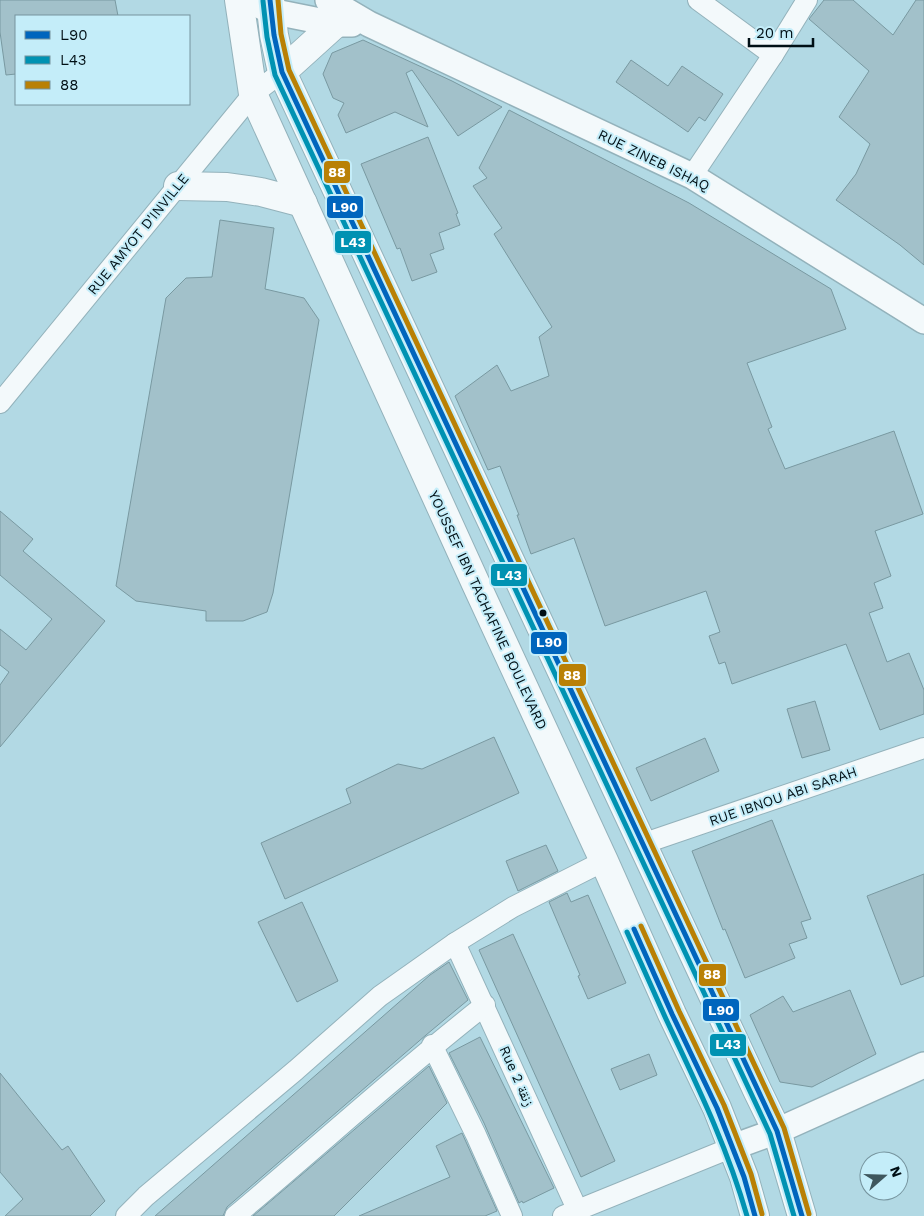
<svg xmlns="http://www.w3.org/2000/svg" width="924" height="1216" viewBox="0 0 924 1216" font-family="'Work Sans','Noto Naskh Arabic',sans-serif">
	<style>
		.building { fill: #a2c1ca; stroke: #7999a1 }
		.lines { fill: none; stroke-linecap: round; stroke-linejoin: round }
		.minor-casing { stroke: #93b2bb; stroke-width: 22 }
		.tertiary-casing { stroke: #93b2bb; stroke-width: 28 }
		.primary-casing { stroke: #93b2bb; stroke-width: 30 }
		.minor { stroke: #f3f9fb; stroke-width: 20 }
		.tertiary { stroke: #f3f9fb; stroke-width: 25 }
		.primary { stroke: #f3f9fb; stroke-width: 28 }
		.bus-1-casing { stroke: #c4edf9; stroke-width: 9 }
		.bus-2-casing { stroke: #c4edf9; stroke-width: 9 }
		.bus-3-casing { stroke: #c4edf9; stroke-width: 9 }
		.bus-1 { stroke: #0065bd; stroke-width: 5 }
		.bus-2 { stroke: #0092b2; stroke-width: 5 }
		.bus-3 { stroke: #b98005; stroke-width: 5 }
		.bus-dot { fill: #000f15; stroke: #c4edf9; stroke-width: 2 }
		.labels { text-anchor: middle; stroke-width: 4; stroke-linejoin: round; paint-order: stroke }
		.street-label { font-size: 14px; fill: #000f15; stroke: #c4edf9 }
		.line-badge { stroke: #c4edf9; stroke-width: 2 }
		.badge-label { font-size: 14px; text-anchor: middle; font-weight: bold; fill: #fff }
	</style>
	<rect width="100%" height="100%" fill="#b2d9e4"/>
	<!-- building -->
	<g class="building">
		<polygon points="0,0 115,0 118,16 16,16 16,74 6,75 0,32"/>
		<polygon points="824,0 853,0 893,35 916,0 924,0 924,265 900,245 836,200 856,174 870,144 839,117 869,71 809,19"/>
		<polygon points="363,40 452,81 502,107 458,136 412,70 406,73 428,127 395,112 346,133 338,115 344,103 333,98 323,74 332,53"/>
		<polygon points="631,60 668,86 682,66 723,94 705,121 699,117 688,132 616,82"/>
		<polygon points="509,110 689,203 831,289 846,329 747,363 772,427 768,429 785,469 894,431 923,514 875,531 891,576 874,583 883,608 869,613 887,662 909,653 924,690 924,714 880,730 846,644 732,684 725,662 719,664 709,636 720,632 706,591 605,626 574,538 531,554 517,515 519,515 500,466 488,470 455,396 497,365 511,391 549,376 539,337 552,327 494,234 502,228 473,186 487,178 479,168"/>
		<polygon points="428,137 458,213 456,214 460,225 439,233 444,249 430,254 437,272 412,281 400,248 397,249 361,164"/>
		<polygon points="220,220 274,228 265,289 304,298 319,320 273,593 267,612 243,621 206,621 206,611 136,601 116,586 166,298 186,278 212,277"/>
		<polygon points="0,511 33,539 23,551 105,621 0,747 0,685 9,672 0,665 0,629 26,650 52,619 0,575"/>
		<polygon points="815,701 830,750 802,758 787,709"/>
		<polygon points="494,737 519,793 285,899 261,843 351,803 346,789 398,764 422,769"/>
		<polygon points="705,738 719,771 651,801 636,768"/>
		<polygon points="772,820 811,919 801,922 807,938 789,944 795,958 745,978 725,929 723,930 692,851"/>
		<polygon points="546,845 558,871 518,891 506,861"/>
		<polygon points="924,874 924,976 901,985 867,896"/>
		<polygon points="567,893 571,902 588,895 626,983 588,999 578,976 580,975 549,902"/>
		<polygon points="302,902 338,981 297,1002 258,922"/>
		<polygon points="513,934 615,1161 581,1177 479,950"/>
		<polygon points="449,962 468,1000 426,1035 227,1207 223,1216 155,1216 430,975"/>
		<polygon points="850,990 876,1054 812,1087 780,1082 750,1015 783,996 793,1012"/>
		<polygon points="480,1037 554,1188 523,1203 522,1201 519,1203 484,1123 449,1053"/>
		<polygon points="649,1054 657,1075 620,1090 611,1069"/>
		<polygon points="429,1066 447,1103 334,1216 253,1216"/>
		<polygon points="0,1073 62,1150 68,1146 105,1201 90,1216 5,1216 23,1199 0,1172"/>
		<polygon points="462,1133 497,1211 485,1216 359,1216 450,1177 436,1146"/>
	</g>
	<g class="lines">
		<!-- minor casing -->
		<g class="minor-casing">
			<g id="minor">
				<polyline points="698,0 773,55"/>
				<polyline points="692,176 773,55 807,0"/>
				<polyline points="0,403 253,94 282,72"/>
				<polyline points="642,844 924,748"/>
				<polyline points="455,943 577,1209"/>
				<polyline points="432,1045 476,1135 512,1216"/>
				<polyline points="126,1216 146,1196 296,1070 380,996 455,943 513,907 604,861"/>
				<path d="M235,1216C319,1146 399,1072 485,1005"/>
				<polyline points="563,1216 733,1147"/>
			</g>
		</g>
		<!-- tertiary casing -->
		<g class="tertiary-casing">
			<g id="tertiary">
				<polyline points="250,0 270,11 335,24 352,24"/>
				<polyline points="328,0 369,24 692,176 924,321"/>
				<polyline points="733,1147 777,1131 924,1065"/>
			</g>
		</g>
		<!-- primary casing -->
		<g class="primary-casing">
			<g id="primary">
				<polyline points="239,0 253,94 476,584 604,861 672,1014 717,1108 744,1177 755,1216"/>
				<polyline points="270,0 274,35 282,72 758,1092 777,1131 802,1216"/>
				<polyline points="282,72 335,24"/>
				<polyline points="178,186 227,187 261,192 303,203"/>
			</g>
		</g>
		<!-- minor -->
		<use href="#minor" class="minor"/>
		<!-- tertiary -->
		<use href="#tertiary" class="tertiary"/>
		<!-- primary -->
		<use href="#primary" class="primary"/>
		<!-- bus-1 casing -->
		<g class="bus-1-casing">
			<g id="bus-1">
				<polyline points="270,0 274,35 282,72 777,1131 802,1216"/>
				<polyline points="634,929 672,1014 717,1108 744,1177 755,1216"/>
			</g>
		</g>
		<!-- bus-2 casing -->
		<g class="bus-2-casing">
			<g id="bus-2">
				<polyline points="263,1 267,37 275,75 770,1134 794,1216"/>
				<path d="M627,932C640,961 653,990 666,1019C697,1085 727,1146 747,1216"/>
			</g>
		</g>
		<!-- bus-3 casing -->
		<g class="bus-3-casing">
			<g id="bus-3">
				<polyline points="278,0 281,34 289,70 784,1128 809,1214"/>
				<polyline points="641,926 679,1011 724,1105 751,1174 762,1214"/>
			</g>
		</g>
		<!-- bus-1 -->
		<use href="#bus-1" class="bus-1"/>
		<!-- bus-2 -->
		<use href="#bus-2" class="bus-2"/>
		<!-- bus-3 -->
		<use href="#bus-3" class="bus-3"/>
	</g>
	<!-- markers -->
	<circle class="bus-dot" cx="543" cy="613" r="4.5"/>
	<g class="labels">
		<!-- street labels -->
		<g class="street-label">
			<text transform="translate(654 160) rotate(26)" y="5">RUE ZINEB ISHAQ</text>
			<text transform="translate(138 234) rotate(-51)" y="5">RUE AMYOT D'INVILLE</text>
			<text transform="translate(488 610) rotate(65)" y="5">YOUSSEF IBN TACHAFINE BOULEVARD</text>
			<text transform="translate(783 796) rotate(-19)" y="5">RUE IBNOU ABI SARAH</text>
			<text transform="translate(517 1076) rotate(66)" y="5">Rue 2 زنقة</text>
		</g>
	</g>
	<g class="line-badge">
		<rect x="323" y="160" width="28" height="24" rx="5" fill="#b98005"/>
		<rect x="326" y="195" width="38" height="24" rx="5" fill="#0065bd"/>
		<rect x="334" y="230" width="38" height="24" rx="5" fill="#0092b2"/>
		<rect x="490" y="563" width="38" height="24" rx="5" fill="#0092b2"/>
		<rect x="530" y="631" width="38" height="24" rx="5" fill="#0065bd"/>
		<rect x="558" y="663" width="29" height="24" rx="5" fill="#b98005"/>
		<rect x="698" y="963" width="29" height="24" rx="5" fill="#b98005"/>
		<rect x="702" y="998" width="38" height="24" rx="5" fill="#0065bd"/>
		<rect x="709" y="1033" width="38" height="24" rx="5" fill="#0092b2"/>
	</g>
	<g class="badge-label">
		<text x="337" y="177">88</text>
		<text x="345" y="212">L90</text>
		<text x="353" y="247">L43</text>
		<text x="509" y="580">L43</text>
		<text x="549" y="647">L90</text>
		<text x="572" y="680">88</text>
		<text x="712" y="979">88</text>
		<text x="721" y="1015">L90</text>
		<text x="728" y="1049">L43</text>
	</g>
	<!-- legend -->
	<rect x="15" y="15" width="175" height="90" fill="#c4edf9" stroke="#76949e"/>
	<rect x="25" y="31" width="25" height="8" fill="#0065bd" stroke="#76949e"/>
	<text x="60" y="40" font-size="15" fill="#000f15">L90</text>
	<rect x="25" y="56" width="25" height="8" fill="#0092b2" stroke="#76949e"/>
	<text x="60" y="65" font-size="15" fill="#000f15">L43</text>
	<rect x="25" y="81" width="25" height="8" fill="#b98005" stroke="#76949e"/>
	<text x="60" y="90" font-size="15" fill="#000f15">88</text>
	<!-- north arrow -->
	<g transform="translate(884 1176) rotate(70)"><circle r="24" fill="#c4edf9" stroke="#76949e"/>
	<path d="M0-4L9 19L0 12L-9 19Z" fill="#3e565d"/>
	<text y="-8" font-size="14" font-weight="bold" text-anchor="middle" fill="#000f15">N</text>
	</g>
	<!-- scale -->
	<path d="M749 38v8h64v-8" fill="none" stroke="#000f15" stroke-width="2.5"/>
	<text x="756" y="38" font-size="15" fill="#000f15" stroke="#c4edf9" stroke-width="4" paint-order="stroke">20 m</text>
</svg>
